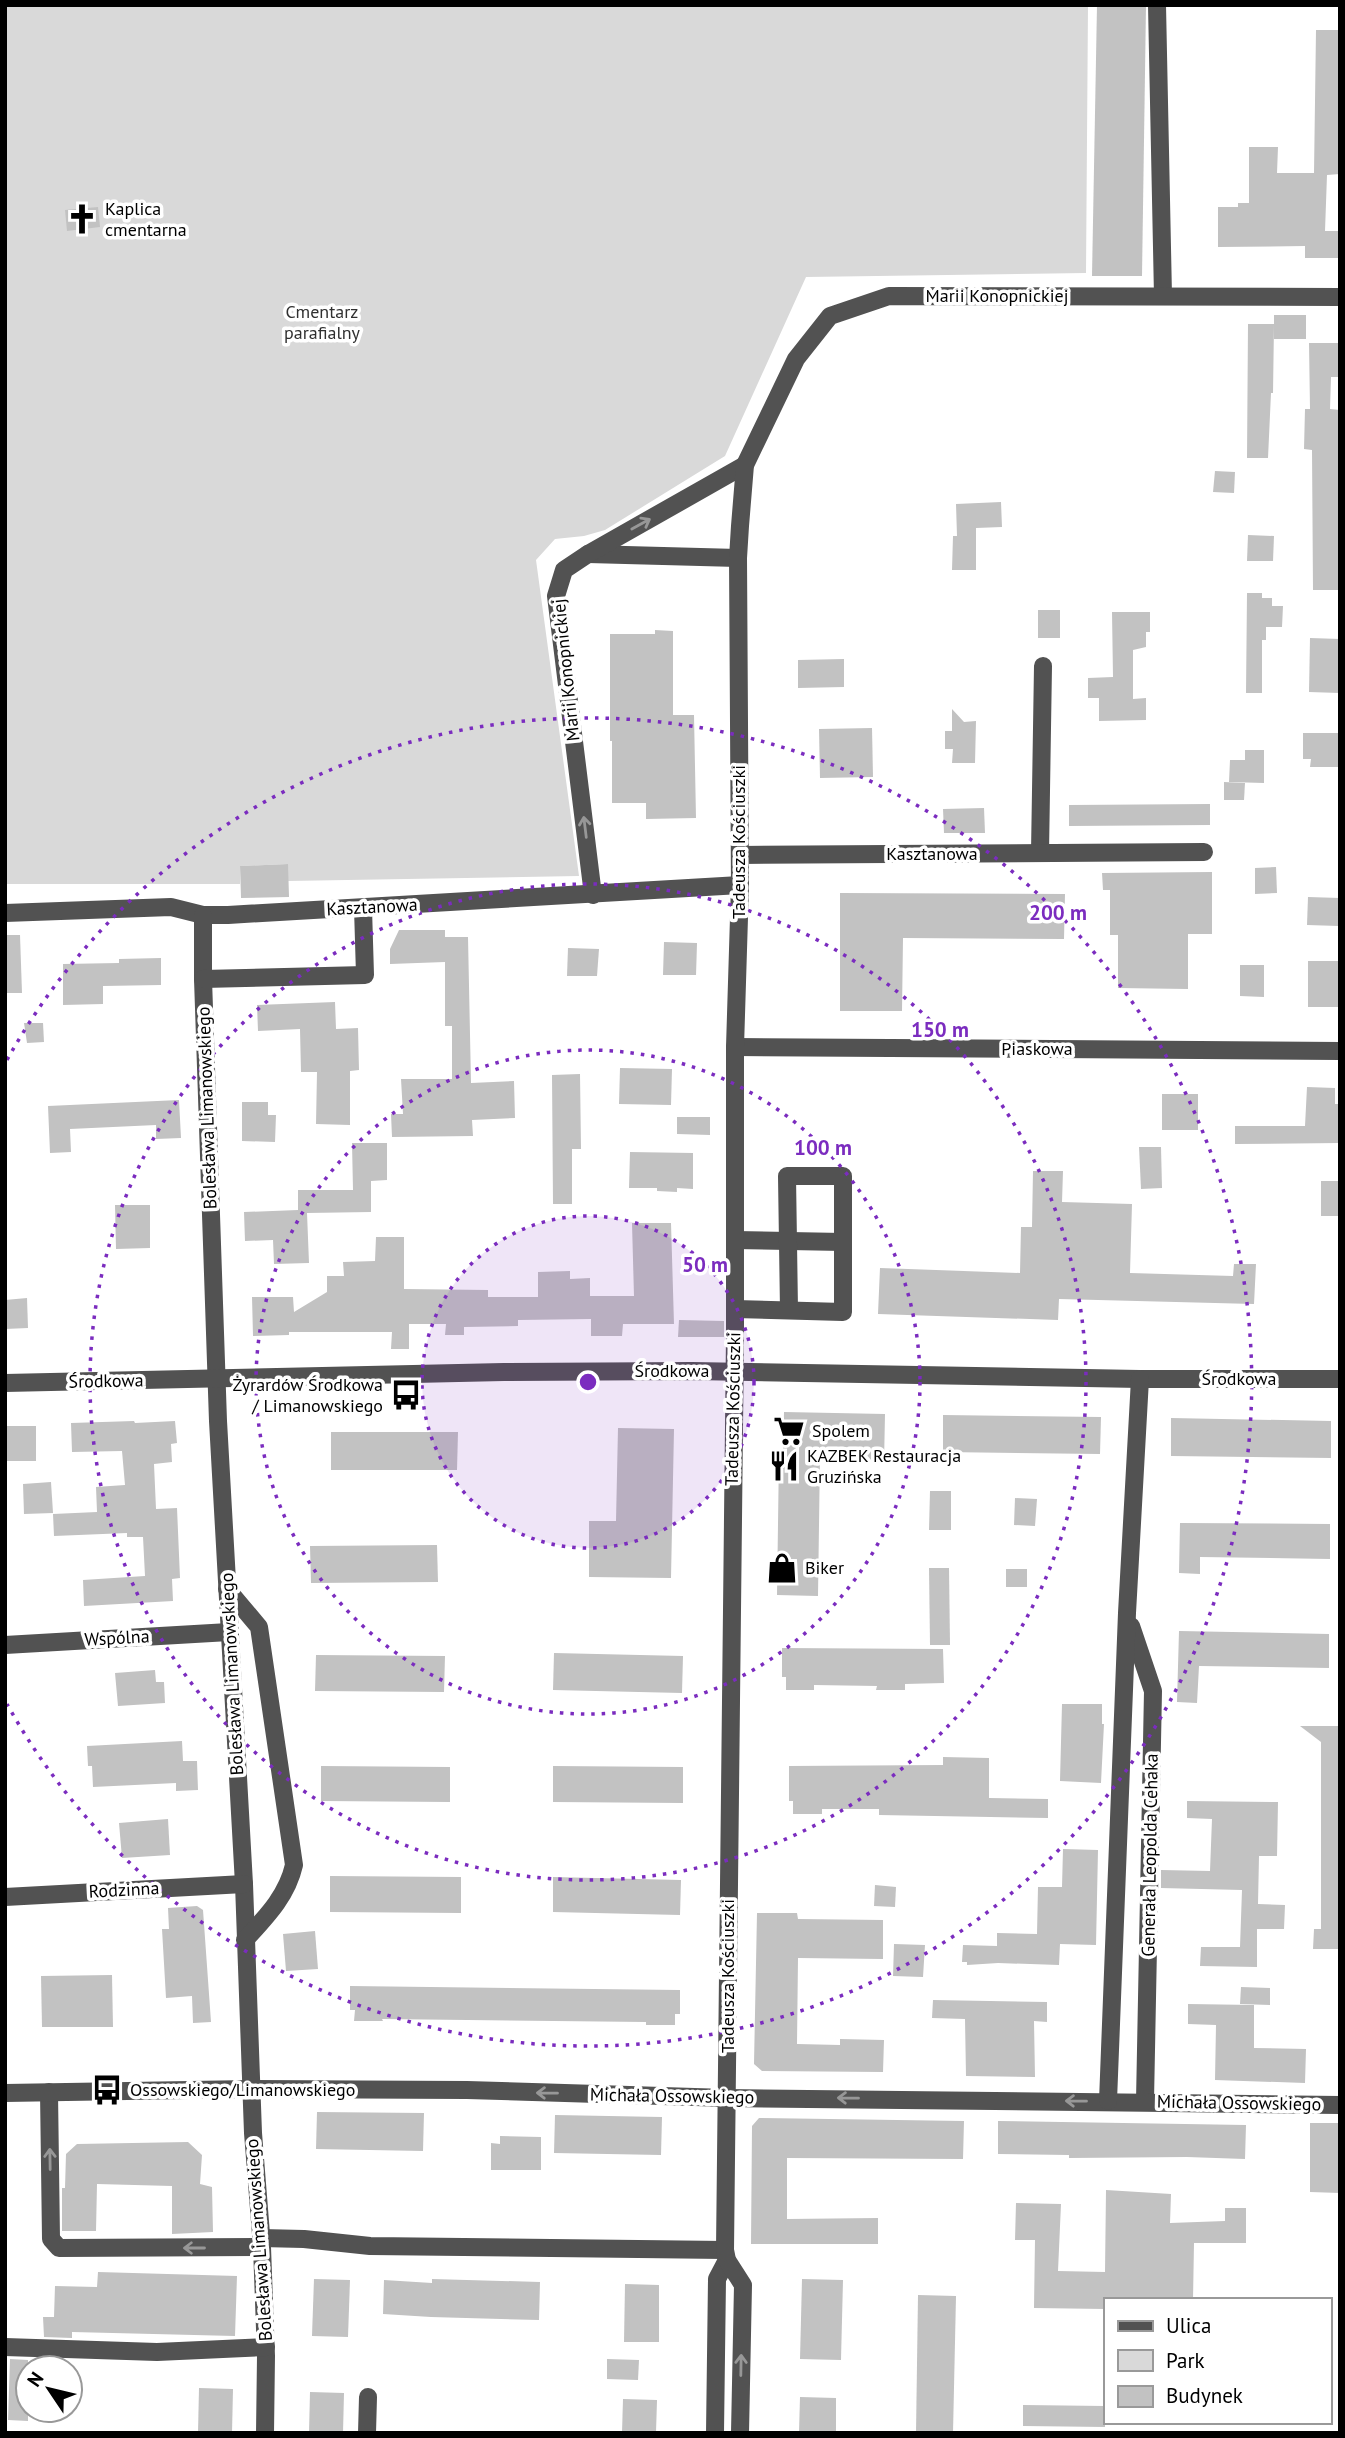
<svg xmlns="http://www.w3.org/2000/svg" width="1345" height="2438" viewBox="0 0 1345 2438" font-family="'PT Sans',sans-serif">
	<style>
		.green { fill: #d9d9d9 }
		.building { fill: #c2c2c2 }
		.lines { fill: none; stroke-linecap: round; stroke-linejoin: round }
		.minor { stroke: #525252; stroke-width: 18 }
		.oneway { stroke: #979797 }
		.ring { fill: none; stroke: #7b2cbf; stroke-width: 3.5; stroke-dasharray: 3.5 7 }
		.labels { text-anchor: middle; stroke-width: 7; stroke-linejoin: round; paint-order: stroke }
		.poi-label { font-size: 18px; fill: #000; stroke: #fff; text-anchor: start }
		.street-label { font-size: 18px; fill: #000; stroke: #fff }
		.park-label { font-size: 18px; fill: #303030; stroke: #fff }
		.centre { fill: #7b2cbf; stroke: #fff; stroke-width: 3.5 }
		.ring-label { font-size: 21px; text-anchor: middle; font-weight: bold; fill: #7b2cbf; stroke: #fff; stroke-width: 7; stroke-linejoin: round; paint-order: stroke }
	</style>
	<rect width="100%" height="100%" fill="#fff"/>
	<!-- green -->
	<polygon class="green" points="5,5 1088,5 1086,273 806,277 725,456 605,530 584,536 555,539 536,560 579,876 288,881 288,864 240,866 240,884 5,884"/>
	<!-- building -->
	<g class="building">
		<polygon points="1097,5 1146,5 1142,276 1092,276"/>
		<polygon points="1316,30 1340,30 1340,174 1327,175 1325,231 1340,231 1340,258 1305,258 1305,246 1218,247 1218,207 1238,207 1238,203 1249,203 1249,147 1278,147 1277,173 1314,173"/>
		<polygon points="98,207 100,227 67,231 65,210"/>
		<rect x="1274" y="315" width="32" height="24"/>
		<polygon points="1248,324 1274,324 1273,393 1271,393 1268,458 1247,458"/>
		<polygon points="1309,343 1340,343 1340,377 1331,377 1330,409 1340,410 1340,590 1313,590 1312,450 1304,449 1305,409 1310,409"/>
		<polygon points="1215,471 1235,472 1234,493 1213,492"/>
		<polygon points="1001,502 1002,527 976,528 976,570 952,570 953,536 957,536 956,504"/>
		<polygon points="1248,535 1274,536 1273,561 1247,561"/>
		<polygon points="1247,593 1262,593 1262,598 1272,598 1272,606 1283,606 1282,627 1266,627 1266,640 1262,640 1262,693 1246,693"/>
		<rect x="1038" y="610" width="22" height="28"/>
		<polygon points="1112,612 1150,612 1150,632 1146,632 1146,647 1133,650 1133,699 1146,698 1146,720 1099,721 1099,698 1088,698 1088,678 1113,677"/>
		<polygon points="655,630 673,631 673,715 694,715 696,818 646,819 646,803 612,803 612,741 610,741 610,634 655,634"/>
		<polygon points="1310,638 1340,639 1340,693 1309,692"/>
		<polygon points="844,659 844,687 798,688 798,660"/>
		<polygon points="952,709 964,722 976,721 975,763 952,763 953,749 945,749 945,731 952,731"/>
		<polygon points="872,728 873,777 820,778 819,729"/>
		<polygon points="1303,733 1340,733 1340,767 1310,767 1311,759 1303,759"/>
		<polygon points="1245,750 1264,750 1264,783 1229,782 1230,760 1245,760"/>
		<polygon points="1224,782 1245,783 1244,800 1224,800"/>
		<polygon points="1210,804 1210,825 1069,826 1069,805"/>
		<polygon points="984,808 985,833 944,833 943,809"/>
		<polygon points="288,864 289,897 241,898 240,866"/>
		<polygon points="1276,867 1277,893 1255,894 1255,868"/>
		<polygon points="1212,872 1212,934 1188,934 1188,989 1118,988 1118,935 1110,935 1110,890 1103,890 1102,873"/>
		<polygon points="840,893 1065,894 1064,939 903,938 902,1011 840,1011"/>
		<polygon points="1308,897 1340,898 1339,926 1307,925"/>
		<polygon points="399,930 445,930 445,937 468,937 471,1083 514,1081 515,1118 472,1120 473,1136 392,1137 391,1114 403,1114 401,1079 452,1079 452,1026 445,1026 445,962 390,964 390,949"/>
		<polygon points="5,935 20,935 22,993 5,993"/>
		<polygon points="664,942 697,943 696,975 663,975"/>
		<polygon points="568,948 599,949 597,976 567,976"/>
		<polygon points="161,958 161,985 103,986 103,1004 63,1005 63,964 119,963 119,959"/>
		<polygon points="1308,961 1339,961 1338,1007 1308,1007"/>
		<polygon points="1240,965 1264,965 1264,997 1240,996"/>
		<polygon points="335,1002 336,1029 358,1028 359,1070 350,1071 350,1125 316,1124 317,1072 301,1072 300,1029 258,1031 257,1005"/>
		<polygon points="24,1023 43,1023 44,1042 27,1043"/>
		<polygon points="620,1068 672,1069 671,1105 619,1104"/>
		<polygon points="580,1074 581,1149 572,1149 572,1204 553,1204 552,1075"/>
		<polygon points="1307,1087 1335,1088 1335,1104 1338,1104 1340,1143 1235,1144 1235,1126 1305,1126"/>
		<rect x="1162" y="1094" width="36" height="36"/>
		<polygon points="179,1100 181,1138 156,1139 156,1125 70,1129 71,1152 50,1153 48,1106"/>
		<polygon points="242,1102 268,1102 268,1115 276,1115 275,1142 242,1141"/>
		<polygon points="677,1117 710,1117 710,1135 677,1134"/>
		<polygon points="352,1143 387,1143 387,1180 371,1181 371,1212 307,1213 309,1263 274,1264 273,1240 245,1241 244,1212 298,1210 298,1190 353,1190"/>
		<polygon points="1139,1147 1161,1147 1162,1188 1141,1189"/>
		<polygon points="630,1152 693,1153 693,1189 677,1188 677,1192 657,1191 657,1188 629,1188"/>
		<polygon points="1033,1171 1063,1171 1062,1202 1132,1204 1130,1273 1233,1276 1234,1264 1256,1264 1254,1304 1059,1299 1058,1320 878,1314 880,1268 1020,1273 1021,1227 1032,1227"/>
		<rect x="1321" y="1181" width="19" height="35"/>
		<polygon points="115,1205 150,1205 150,1248 116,1249"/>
		<polygon points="632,1223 671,1223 674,1324 623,1324 622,1336 591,1336 591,1319 518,1320 518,1326 464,1327 464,1335 445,1335 446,1324 409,1324 409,1349 391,1349 392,1332 289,1332 289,1335 253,1336 252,1297 293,1297 294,1312 327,1292 327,1276 344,1276 343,1262 375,1261 376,1237 404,1237 404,1289 488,1290 488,1297 538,1297 538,1272 570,1271 570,1279 590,1278 590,1296 634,1296"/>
		<polygon points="27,1298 28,1328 5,1329 5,1300"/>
		<polygon points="679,1320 724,1321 724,1337 678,1337"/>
		<polygon points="784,1412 885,1414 884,1463 864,1462 864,1454 820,1454 818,1596 777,1595 779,1453 783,1453"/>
		<polygon points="943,1415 1101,1417 1100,1454 943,1452"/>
		<polygon points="1171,1418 1331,1421 1331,1458 1171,1456"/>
		<polygon points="134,1421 135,1423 175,1421 177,1443 171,1444 172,1462 154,1464 156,1509 177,1508 180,1578 172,1579 173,1601 84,1606 83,1580 145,1576 143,1537 127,1537 127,1533 54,1536 53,1514 97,1512 96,1487 125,1485 122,1451 72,1452 71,1423"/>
		<rect x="5" y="1426" width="31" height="35"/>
		<polygon points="618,1428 674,1429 671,1578 589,1577 589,1521 616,1521"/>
		<polygon points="331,1432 458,1432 457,1470 331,1470"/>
		<polygon points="51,1482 53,1513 24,1514 23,1484"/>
		<polygon points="930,1491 951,1491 951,1530 929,1530"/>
		<polygon points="1015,1498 1037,1499 1035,1526 1014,1525"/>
		<polygon points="1180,1523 1330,1524 1330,1559 1200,1557 1200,1574 1179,1573"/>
		<polygon points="437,1545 438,1582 311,1583 310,1546"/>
		<polygon points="929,1568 949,1568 950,1645 930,1645"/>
		<rect x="1006" y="1569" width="21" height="18"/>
		<polygon points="1179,1631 1329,1634 1329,1668 1199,1666 1197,1703 1177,1702"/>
		<polygon points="782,1648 943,1649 944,1683 905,1684 905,1690 876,1690 877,1686 814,1685 814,1690 786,1690 786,1677 782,1677"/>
		<polygon points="554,1653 683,1656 682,1693 553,1690"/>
		<polygon points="316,1655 445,1656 444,1692 315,1691"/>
		<polygon points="155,1670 156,1682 164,1682 165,1703 118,1706 115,1673"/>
		<polygon points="1062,1704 1102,1704 1102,1724 1104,1724 1101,1783 1060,1781"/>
		<polygon points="1300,1726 1340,1726 1340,1949 1313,1949 1314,1929 1321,1929 1321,1742"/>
		<polygon points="182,1741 183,1761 197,1761 198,1790 176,1791 176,1783 93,1787 92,1766 88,1766 87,1746"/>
		<polygon points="943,1757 989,1758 989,1798 1048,1799 1048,1818 879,1815 879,1809 822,1809 822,1814 793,1814 793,1801 789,1801 789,1766 943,1765"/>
		<polygon points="321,1766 450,1767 450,1802 321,1801"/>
		<polygon points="553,1766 683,1767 683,1803 553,1802"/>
		<polygon points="1187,1801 1278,1802 1277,1856 1259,1856 1258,1904 1285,1905 1284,1929 1257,1929 1257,1967 1200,1966 1201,1947 1240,1947 1242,1890 1161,1888 1161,1870 1210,1871 1212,1819 1187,1818"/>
		<polygon points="168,1819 170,1855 122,1858 119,1823"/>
		<polygon points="1063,1849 1098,1850 1096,1945 1060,1944 1059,1965 998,1963 967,1965 967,1962 962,1962 963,1945 997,1946 997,1933 1037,1934 1038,1887 1062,1887"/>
		<polygon points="330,1876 461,1877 461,1913 330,1912"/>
		<polygon points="553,1877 681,1880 680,1915 553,1912"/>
		<polygon points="875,1885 896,1887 895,1907 874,1906"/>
		<polygon points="197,1906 203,1910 211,2022 193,2023 192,1996 166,1998 162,1929 169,1929 168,1908"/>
		<polygon points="757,1913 797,1913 798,1919 883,1920 883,1959 798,1958 797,2044 840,2045 840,2039 884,2040 883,2072 762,2071 754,2064"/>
		<polygon points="315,1931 318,1969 286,1971 283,1934"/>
		<polygon points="894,1944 925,1945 923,1977 893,1976"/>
		<polygon points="112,1975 113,2027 42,2027 41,1976"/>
		<polygon points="350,1986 680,1990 680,2014 675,2014 675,2025 646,2025 646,2022 382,2019 383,2021 354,2021 355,2010 350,2010"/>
		<polygon points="1241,1987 1270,1988 1270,2005 1240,2004"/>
		<polygon points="933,2000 1047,2002 1047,2022 1034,2021 1035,2077 966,2076 965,2019 932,2018"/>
		<polygon points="1188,2004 1254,2005 1254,2048 1306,2049 1305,2083 1215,2080 1216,2025 1188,2024"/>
		<polygon points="317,2112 424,2113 423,2151 316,2149"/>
		<polygon points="555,2115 662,2117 661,2155 554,2153"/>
		<polygon points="759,2118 964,2121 963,2159 787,2158 787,2219 878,2218 878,2244 751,2244 752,2126"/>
		<polygon points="998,2121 1246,2125 1245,2159 1187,2157 1069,2158 1069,2155 998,2154"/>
		<polygon points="1310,2123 1340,2123 1340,2193 1310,2192"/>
		<polygon points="500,2136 541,2137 541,2170 491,2170 491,2143 500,2144"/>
		<polygon points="188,2142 202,2155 200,2184 212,2187 213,2232 172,2234 172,2186 97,2184 96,2231 62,2231 62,2188 65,2188 66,2154 77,2144"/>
		<polygon points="1106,2190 1171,2194 1170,2223 1225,2221 1225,2208 1246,2208 1246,2243 1194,2243 1193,2300 1105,2300 1105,2309 1034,2308 1035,2240 1015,2240 1016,2203 1061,2204 1058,2271 1105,2272"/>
		<polygon points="98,2272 237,2276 235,2336 72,2332 72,2338 44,2337 43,2317 54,2317 55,2286 97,2287"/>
		<polygon points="314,2279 350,2280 348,2337 312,2336"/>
		<polygon points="432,2279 540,2282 539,2320 431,2317 383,2314 384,2280 432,2283"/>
		<polygon points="802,2279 843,2280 841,2360 800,2359"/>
		<polygon points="625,2284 659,2285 659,2342 624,2342"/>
		<polygon points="918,2295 956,2296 953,2433 916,2433"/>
		<polygon points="10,2359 28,2360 28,2421 8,2420"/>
		<polygon points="607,2359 639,2360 638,2380 607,2379"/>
		<polygon points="199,2388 233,2389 232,2433 198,2433"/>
		<polygon points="310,2392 344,2393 343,2433 309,2433"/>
		<polygon points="800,2397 836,2398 836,2433 799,2433"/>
		<polygon points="623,2399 657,2400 656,2433 622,2433"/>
		<polygon points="1023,2405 1105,2406 1105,2427 1023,2426"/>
	</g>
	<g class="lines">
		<!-- minor -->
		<g class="minor">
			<polyline points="1157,5 1163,296"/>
			<polyline points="588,554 738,558"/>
			<polyline points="1040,853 1043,666"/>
			<polyline points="740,855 1204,852"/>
			<polyline points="593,895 556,596 564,570 588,554 745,465"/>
			<polyline points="5,913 171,907 203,915 228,915 740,885"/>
			<polyline points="203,915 203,979 218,1421 244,1884 253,2133 262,2247 266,2356 265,2433"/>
			<polyline points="203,979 365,975 363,908"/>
			<polyline points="735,1047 1340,1051"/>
			<polyline points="735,1240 843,1242"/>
			<polyline points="735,1309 843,1312 843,1176 787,1176 789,1310"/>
			<polyline points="5,1383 504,1372 692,1371 1140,1379 1340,1379"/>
			<path d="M227,1589L259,1627L294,1865C287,1896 266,1917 245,1940"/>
			<polyline points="1131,1626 1153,1691 1145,2101"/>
			<polyline points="5,1645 229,1632"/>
			<polyline points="5,1897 244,1884"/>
			<polyline points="49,2092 51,2239 59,2248 262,2247"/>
			<polyline points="5,2093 251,2089 467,2090 727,2098 1340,2105"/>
			<polyline points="1108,2101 1127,1613 1140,1379"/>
			<polyline points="261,2238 304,2239 370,2246 725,2250"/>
			<polyline points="5,2347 157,2352 266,2347"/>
			<polyline points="367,2433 368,2397"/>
			<polyline points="715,2433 717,2279 727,2260"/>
			<polyline points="740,2433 743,2285 727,2260 725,2250 735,1336 735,1047 740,885 738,558 740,526 745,465 796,359 830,316 889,296 1340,297"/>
		</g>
	</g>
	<!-- one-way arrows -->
	<defs><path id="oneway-shaft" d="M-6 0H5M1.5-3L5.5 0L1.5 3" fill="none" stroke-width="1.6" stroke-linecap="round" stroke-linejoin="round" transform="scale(1.75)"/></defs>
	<g class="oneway">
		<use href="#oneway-shaft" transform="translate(641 524) rotate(-29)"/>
		<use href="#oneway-shaft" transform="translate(585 827) rotate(-97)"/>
		<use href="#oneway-shaft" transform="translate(547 2093) rotate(-179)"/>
		<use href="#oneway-shaft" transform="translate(848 2098) rotate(-179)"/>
		<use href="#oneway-shaft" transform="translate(1076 2101) rotate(-179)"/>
		<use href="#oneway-shaft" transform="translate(50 2159) rotate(-91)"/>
		<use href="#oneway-shaft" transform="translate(194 2248) rotate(180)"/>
		<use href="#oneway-shaft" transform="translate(741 2365) rotate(-89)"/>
	</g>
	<!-- distance rings -->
	<circle cx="588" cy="1382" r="166" fill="#7b2cbf" fill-opacity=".12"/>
	<g class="ring">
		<circle cx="588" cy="1382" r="166"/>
		<circle cx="588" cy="1382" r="332"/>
		<circle cx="588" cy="1382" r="498"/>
		<path d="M7 1060A664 664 0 1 1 7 1704"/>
	</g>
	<!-- icons -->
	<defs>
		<g id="church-bare" transform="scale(2.415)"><path d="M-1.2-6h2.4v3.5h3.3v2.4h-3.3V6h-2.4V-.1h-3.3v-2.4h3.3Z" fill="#000" stroke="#fff" stroke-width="2.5" paint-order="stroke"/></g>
		<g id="bus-bare" transform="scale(2.415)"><path d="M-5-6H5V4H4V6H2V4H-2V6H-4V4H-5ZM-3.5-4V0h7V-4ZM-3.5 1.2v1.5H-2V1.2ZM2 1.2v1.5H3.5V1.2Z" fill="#000" stroke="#fff" stroke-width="2.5" paint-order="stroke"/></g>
		<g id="supermarket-bare" transform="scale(2.415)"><path d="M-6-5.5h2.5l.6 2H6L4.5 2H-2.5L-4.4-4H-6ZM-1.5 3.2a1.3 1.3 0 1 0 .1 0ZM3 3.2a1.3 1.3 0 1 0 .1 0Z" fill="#000" stroke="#fff" stroke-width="2.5" paint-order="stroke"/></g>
		<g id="restaurant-bare" transform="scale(2.415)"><path d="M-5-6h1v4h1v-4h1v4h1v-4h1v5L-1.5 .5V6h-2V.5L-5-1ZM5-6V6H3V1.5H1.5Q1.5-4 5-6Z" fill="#000" stroke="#fff" stroke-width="2.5" paint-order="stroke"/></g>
		<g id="shop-bare" transform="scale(2.415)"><path d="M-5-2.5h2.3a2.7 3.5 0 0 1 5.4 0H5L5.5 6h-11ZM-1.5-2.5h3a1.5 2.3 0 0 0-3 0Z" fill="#000" stroke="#fff" stroke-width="2.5" paint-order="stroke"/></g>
	</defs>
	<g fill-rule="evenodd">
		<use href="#church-bare" x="82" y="219"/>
		<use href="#bus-bare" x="406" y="1395"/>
		<use href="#supermarket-bare" x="789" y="1431"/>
		<use href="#restaurant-bare" x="784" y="1466"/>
		<use href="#shop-bare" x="782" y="1568"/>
		<use href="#bus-bare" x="107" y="2090"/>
	</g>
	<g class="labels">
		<!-- poi labels -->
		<g class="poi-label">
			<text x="105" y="215">Kaplica<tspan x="105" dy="21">cmentarna</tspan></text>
			<text x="383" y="1391" text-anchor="end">Żyrardów Środkowa<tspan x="383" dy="21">/ Limanowskiego</tspan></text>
			<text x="812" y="1437">Spolem</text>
			<text x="807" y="1462">KAZBEK Restauracja<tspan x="807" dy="21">Gruzińska</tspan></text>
			<text x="805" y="1574">Biker</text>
			<text x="130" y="2096">Ossowskiego/Limanowskiego</text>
		</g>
		<!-- street labels -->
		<g class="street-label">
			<text x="997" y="302">Marii Konopnickiej</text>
			<text transform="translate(566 670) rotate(-96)" y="6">Marii Konopnickiej</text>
			<text transform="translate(739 842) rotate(-90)" y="6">Tadeusza Kościuszki</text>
			<text x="932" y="860">Kasztanowa</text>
			<text transform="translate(372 907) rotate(-3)" y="6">Kasztanowa</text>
			<text x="1037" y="1055">Piaskowa</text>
			<text transform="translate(207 1108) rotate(-92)" y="6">Bolesława Limanowskiego</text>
			<text x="672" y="1377">Środkowa</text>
			<text x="1239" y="1385">Środkowa</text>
			<text transform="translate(106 1381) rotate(-1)" y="6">Środkowa</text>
			<text transform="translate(733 1409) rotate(-89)" y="6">Tadeusza Kościuszki</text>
			<text transform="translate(117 1638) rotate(-3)" y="6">Wspólna</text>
			<text transform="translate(232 1674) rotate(-93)" y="6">Bolesława Limanowskiego</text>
			<text transform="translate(1150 1855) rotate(-89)" y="6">Generała Leopolda Cehaka</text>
			<text transform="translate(124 1890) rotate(-3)" y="6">Rodzinna</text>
			<text transform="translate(728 1976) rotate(-90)" y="6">Tadeusza Kościuszki</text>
			<text transform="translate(672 2096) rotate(1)" y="6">Michała Ossowskiego</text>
			<text transform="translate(1239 2103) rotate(1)" y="6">Michała Ossowskiego</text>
			<text transform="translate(259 2240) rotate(-94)" y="6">Bolesława Limanowskiego</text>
		</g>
		<!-- park labels -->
		<g class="park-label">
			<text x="322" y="318">Cmentarz<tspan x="322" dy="21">parafialny</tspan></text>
		</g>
	</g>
	<circle cx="588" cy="1382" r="10" class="centre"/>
	<g class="ring-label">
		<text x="1058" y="920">200 m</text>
		<text x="940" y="1037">150 m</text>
		<text x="823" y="1155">100 m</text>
		<text x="705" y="1272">50 m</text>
	</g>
	<!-- border -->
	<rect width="1345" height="2438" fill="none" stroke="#000000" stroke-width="14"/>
	<!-- legend -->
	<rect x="1104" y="2298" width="228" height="126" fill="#ffffff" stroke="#999999" stroke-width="2"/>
	<rect x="1118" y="2321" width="35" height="10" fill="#525252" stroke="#999999" stroke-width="2"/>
	<text x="1166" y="2333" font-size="21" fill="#000000">Ulica</text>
	<rect x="1118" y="2350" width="35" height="21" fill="#d9d9d9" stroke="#999999" stroke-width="2"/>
	<text x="1166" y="2368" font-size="21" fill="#000000">Park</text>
	<rect x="1118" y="2386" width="35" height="21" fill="#c2c2c2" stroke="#999999" stroke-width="2"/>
	<text x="1166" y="2403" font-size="21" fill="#000000">Budynek</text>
	<!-- north arrow -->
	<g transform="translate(49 2389) rotate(305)"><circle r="33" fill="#ffffff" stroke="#999999" stroke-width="2"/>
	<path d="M0-5L12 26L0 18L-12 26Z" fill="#000000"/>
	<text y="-10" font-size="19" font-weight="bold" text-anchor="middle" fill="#000000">N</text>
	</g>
</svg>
